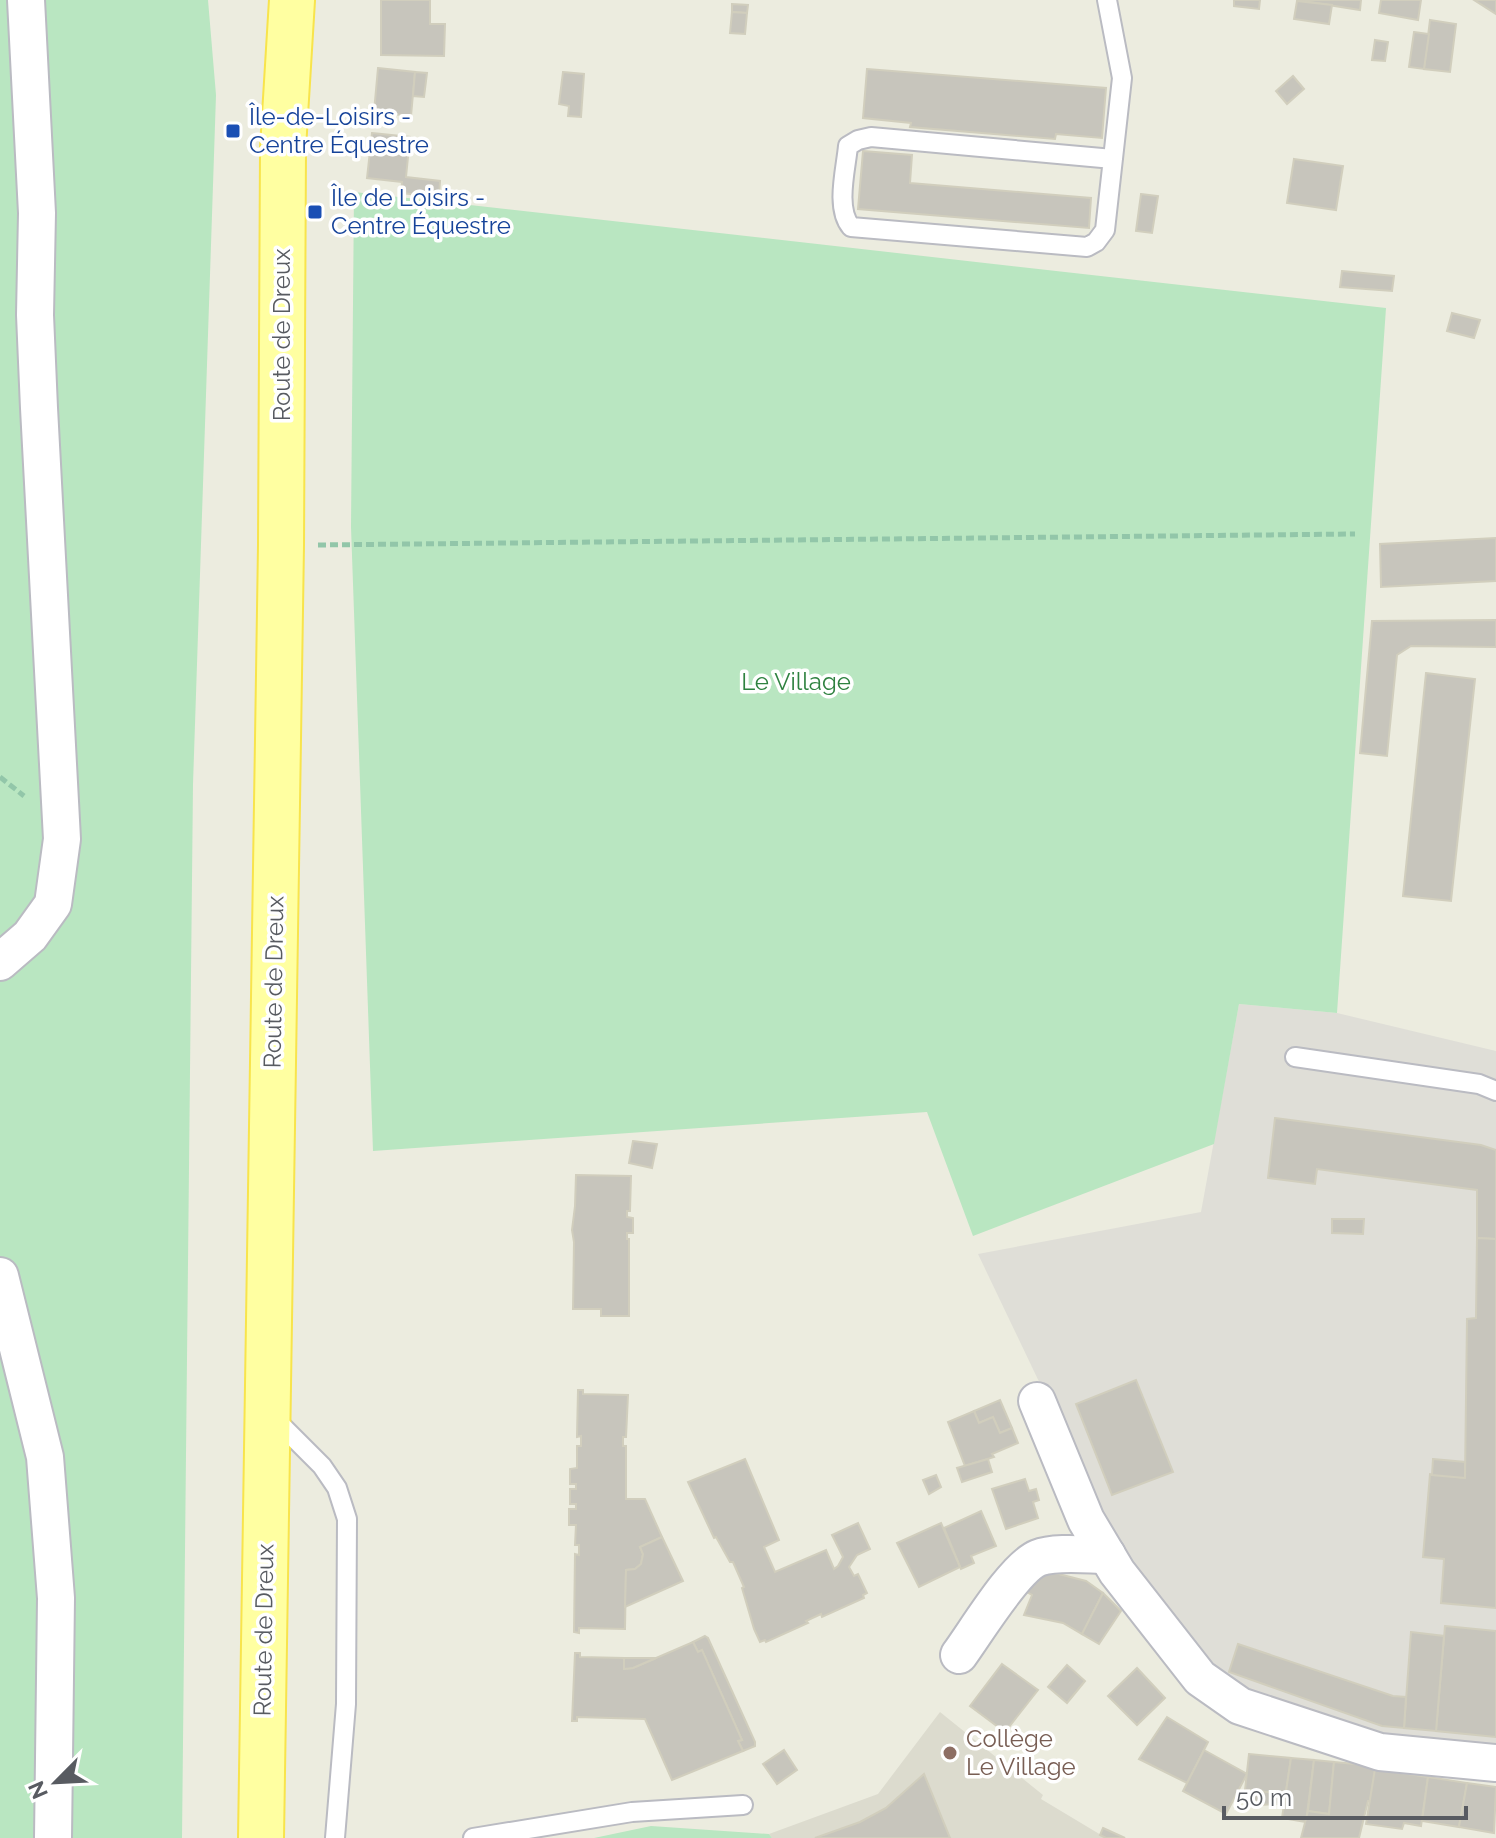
<svg xmlns="http://www.w3.org/2000/svg" width="1496" height="1838" viewBox="0 0 1496 1838" font-family="Raleway,sans-serif">
	<style>
		.industrial { fill: #dfded7 }
		.education { fill: #dcdbce }
		.green { fill: #b9e6c1 }
		.building { fill: #c7c5bc; stroke: #d1cebd; stroke-width: 2 }
		.lines { fill: none; stroke-linecap: round; stroke-linejoin: round }
		.lane-casing { stroke: #babbc2; stroke-width: 22 }
		.street-casing { stroke: #babbc2; stroke-width: 40 }
		.primary-casing { stroke: #f8e44c; stroke-width: 48 }
		.path { stroke: #92c6a9; stroke-width: 5; stroke-dasharray: 8 4; stroke-linecap: butt }
		.lane { stroke: #fff; stroke-width: 18 }
		.street { stroke: #fff; stroke-width: 36 }
		.primary { stroke: #ffffa1; stroke-width: 44 }
		.transit-dot { fill: #1a4fb4; stroke: #fff; stroke-width: 3 }
		.education-dot { fill: #8d6e63; stroke: #fff; stroke-width: 3 }
		.labels { text-anchor: middle; stroke-width: 7; stroke-linejoin: round; paint-order: stroke }
		.transit-label { font-size: 24px; fill: #164399; stroke: #fff; text-anchor: start }
		.street-label { font-size: 24px; fill: #585b61; stroke: #fff }
		.park-label { font-size: 24px; fill: #2f8240; stroke: #fff }
		.education-label { font-size: 24px; fill: #785e54; stroke: #fff; text-anchor: start }
	</style>
	<rect width="100%" height="100%" fill="#ececdf"/>
	<!-- industrial -->
	<polygon class="industrial" points="1239,1004 1337,1013 1496,1051 1496,1749 1382,1739 1239,1688 1213,1667 1128,1568 978,1254 1201,1212"/>
	<!-- education -->
	<polygon class="education" points="940,1712 1043,1795 1041,1799 1106,1838 772,1838 769,1834 878,1794"/>
	<!-- green -->
	<g class="green">
		<polygon points="0,0 208,0 216,95 193,784 182,1838 0,1838"/>
		<polygon points="354,192 1386,308 1337,1013 1239,1004 1214,1144 973,1236 927,1112 373,1151 351,527"/>
		<polygon points="651,1826 769,1834 772,1838 594,1838"/>
	</g>
	<!-- building -->
	<g class="building">
		<polygon points="381,0 430,0 430,24 445,24 444,56 381,55"/>
		<polygon points="1234,0 1260,0 1259,9 1234,6"/>
		<polygon points="1297,0 1361,0 1360,10"/>
		<polygon points="1381,0 1421,0 1418,20 1379,13"/>
		<polygon points="1474,0 1496,0 1496,14"/>
		<polygon points="1297,1 1332,5 1329,24 1294,19"/>
		<polygon points="732,4 748,5 747,13 732,12"/>
		<polygon points="732,12 747,13 745,34 730,33"/>
		<polygon points="1430,20 1456,24 1450,72 1424,69"/>
		<polygon points="1414,32 1429,34 1424,69 1409,67"/>
		<polygon points="1375,40 1388,42 1385,61 1372,60"/>
		<polygon points="378,68 415,72 411,116 374,112"/>
		<polygon points="867,69 1106,88 1102,138 1056,134 1055,139 910,127 911,123 863,118"/>
		<polygon points="415,72 427,73 424,97 413,96"/>
		<polygon points="563,72 584,74 581,117 568,116 569,106 559,104"/>
		<polygon points="1293,76 1304,89 1287,104 1276,91"/>
		<polygon points="372,133 410,137 406,177 440,181 439,197 401,193 402,182 367,178"/>
		<polygon points="863,151 912,155 910,183 1091,198 1089,228 858,209"/>
		<polygon points="1294,159 1343,166 1336,210 1287,203"/>
		<polygon points="1141,194 1158,196 1152,233 1136,231"/>
		<polygon points="1342,271 1394,276 1392,291 1340,287"/>
		<polygon points="1452,313 1480,320 1474,338 1447,331"/>
		<polygon points="1496,538 1496,581 1381,587 1380,544"/>
		<polygon points="1496,620 1496,647 1411,646 1397,655 1387,756 1360,753 1372,621"/>
		<polygon points="1426,673 1475,679 1451,901 1403,896"/>
		<polygon points="1275,1118 1481,1145 1496,1150 1496,1239 1477,1238 1477,1190 1317,1169 1315,1184 1268,1178"/>
		<polygon points="633,1141 657,1144 652,1168 629,1163"/>
		<polygon points="576,1175 631,1176 630,1211 627,1211 627,1217 633,1218 633,1233 627,1233 627,1239 629,1239 629,1316 601,1316 601,1309 573,1309 574,1242 572,1230 575,1206"/>
		<polygon points="1332,1219 1364,1219 1363,1234 1332,1233"/>
		<polygon points="1477,1238 1496,1239 1496,1608 1441,1603 1444,1559 1423,1557 1430,1474 1465,1478 1467,1319 1476,1318"/>
		<polygon points="1136,1380 1173,1472 1112,1495 1076,1404"/>
		<polygon points="578,1390 583,1390 583,1394 628,1395 626,1437 623,1437 623,1446 626,1446 626,1499 645,1499 662,1537 640,1547 643,1554 641,1564 635,1569 626,1570 625,1629 579,1628 579,1633 574,1632 575,1554 579,1555 579,1545 575,1545 576,1525 569,1525 569,1509 576,1509 576,1504 570,1504 570,1489 576,1489 576,1484 570,1484 570,1469 577,1468 577,1446 581,1446 581,1436 577,1437"/>
		<polygon points="1000,1400 1012,1428 1000,1433 993,1417 979,1423 974,1411"/>
		<polygon points="974,1411 979,1423 993,1417 1000,1433 1012,1428 1018,1443 992,1454 994,1457 965,1466 948,1422"/>
		<polygon points="745,1459 779,1540 764,1547 775,1572 826,1550 834,1569 838,1566 843,1557 832,1535 858,1523 870,1549 857,1555 849,1567 854,1576 858,1574 867,1593 863,1595 864,1598 822,1617 821,1614 806,1621 808,1623 766,1642 765,1640 760,1642 754,1629 742,1588 744,1587 733,1562 730,1562 716,1537 714,1538 688,1482"/>
		<polygon points="988,1459 992,1472 962,1482 957,1468"/>
		<polygon points="1433,1459 1465,1462 1465,1478 1432,1475"/>
		<polygon points="936,1475 941,1487 929,1494 923,1480"/>
		<polygon points="1025,1479 1029,1491 1036,1489 1039,1500 1033,1502 1038,1518 1006,1529 992,1489"/>
		<polygon points="981,1511 996,1546 971,1556 974,1563 961,1569 944,1528"/>
		<polygon points="941,1523 960,1567 919,1587 897,1543"/>
		<polygon points="662,1537 683,1581 625,1607 626,1570 635,1569 641,1564 643,1554 640,1547"/>
		<polygon points="1039,1569 1086,1581 1103,1593 1082,1634 1063,1623 1024,1615 1032,1595 1023,1590"/>
		<polygon points="1103,1593 1121,1611 1099,1644 1082,1634"/>
		<polygon points="1445,1626 1496,1631 1496,1737 1436,1731"/>
		<polygon points="1411,1632 1444,1636 1436,1731 1404,1728"/>
		<polygon points="705,1636 708,1638 755,1742 755,1746 743,1751 738,1741 742,1740 702,1650 698,1652 693,1642"/>
		<polygon points="693,1642 698,1652 702,1650 742,1740 738,1741 743,1751 672,1780 645,1719 577,1717 577,1721 572,1721 575,1653 580,1653 580,1657 624,1658 624,1669 633,1668"/>
		<polygon points="1238,1644 1393,1696 1406,1697 1404,1728 1382,1726 1229,1672"/>
		<polygon points="624,1658 656,1658 633,1668 624,1669"/>
		<polygon points="1002,1664 1038,1690 1005,1732 970,1706"/>
		<polygon points="1067,1665 1085,1681 1067,1703 1048,1687"/>
		<polygon points="1137,1668 1165,1698 1137,1725 1108,1696"/>
		<polygon points="1167,1717 1208,1742 1187,1783 1139,1759"/>
		<polygon points="784,1750 797,1770 777,1784 763,1764"/>
		<polygon points="1204,1750 1247,1774 1226,1814 1183,1791"/>
		<polygon points="1249,1754 1291,1758 1284,1805 1278,1804 1279,1793 1245,1790"/>
		<polygon points="1291,1758 1314,1760 1306,1822 1282,1818"/>
		<polygon points="1314,1760 1334,1762 1329,1814 1308,1811"/>
		<polygon points="1334,1762 1376,1766 1370,1801 1368,1801 1359,1838 1301,1838 1308,1811 1329,1814"/>
		<polygon points="1375,1769 1428,1777 1421,1826 1404,1823 1402,1829 1366,1824"/>
		<polygon points="924,1774 950,1838 815,1838 860,1822 886,1808"/>
		<polygon points="1428,1777 1467,1783 1459,1827 1422,1821"/>
		<polygon points="1467,1783 1496,1787 1494,1833 1459,1827"/>
		<polygon points="1245,1790 1279,1793 1278,1804 1261,1805 1262,1802 1241,1800"/>
		<polygon points="1103,1828 1125,1838 1106,1838 1100,1835"/>
	</g>
	<g class="lines">
		<!-- lane casing -->
		<g class="lane-casing">
			<g id="lane">
				<path d="M1107,0L1122,78L1105,230L1096,242L1087,247L851,227C835,208 846,169 848,146L858,140L871,137L1113,159"/>
				<polyline points="1295,1057 1479,1084 1496,1091"/>
				<polyline points="272,1416 322,1466 337,1488 347,1519 346,1704 335,1838"/>
				<polyline points="473,1838 632,1812 743,1805"/>
			</g>
		</g>
		<!-- street casing -->
		<g class="street-casing">
			<g id="street">
				<polyline points="0,962 30,936 53,904 62,839 39,408 35,315 37,213 26,0"/>
				<polyline points="0,1276 45,1457 56,1598 53,1838"/>
				<polyline points="1037,1401 1086,1520 1117,1572 1200,1678 1240,1706 1380,1752 1496,1763"/>
				<path d="M959,1655C976,1632 1014,1568 1038,1558C1055,1551 1089,1555 1107,1555"/>
			</g>
		</g>
		<!-- primary casing -->
		<g class="primary-casing">
			<polyline id="primary" points="261,1838 281,545 283,148 292,0"/>
		</g>
		<!-- path -->
		<g class="path">
			<polyline points="318,545 1355,534"/>
			<polyline points="0,777 24,796"/>
		</g>
		<!-- lane -->
		<use href="#lane" class="lane"/>
		<!-- street -->
		<use href="#street" class="street"/>
		<!-- primary -->
		<use href="#primary" class="primary"/>
	</g>
	<!-- markers -->
	<g class="transit-dot">
		<rect x="225" y="123" width="16" height="16" rx="4"/>
		<rect x="307" y="204" width="16" height="16" rx="4"/>
	</g>
	<circle class="education-dot" cx="950" cy="1753" r="8"/>
	<g class="labels">
		<!-- transit labels -->
		<g class="transit-label">
			<text x="249" y="125">Île-de-Loisirs -<tspan x="249" dy="28">Centre Équestre</tspan></text>
			<text x="331" y="206">Île de Loisirs -<tspan x="331" dy="28">Centre Équestre</tspan></text>
		</g>
		<!-- street labels -->
		<g class="street-label">
			<text transform="translate(282 335) rotate(-90)" y="8">Route de Dreux</text>
			<text transform="translate(274 982) rotate(-89)" y="8">Route de Dreux</text>
			<text transform="translate(264 1630) rotate(-89)" y="8">Route de Dreux</text>
		</g>
		<!-- park labels -->
		<g class="park-label">
			<text x="796" y="690">Le Village</text>
		</g>
		<!-- education labels -->
		<g class="education-label">
			<text x="966" y="1747">Collège<tspan x="966" dy="28">Le Village</tspan></text>
		</g>
	</g>
	<!-- north arrow -->
	<g transform="translate(56 1782) rotate(246)" stroke="#ffffff" stroke-width="6" paint-order="stroke">
	<path d="M0-6L14 30L0 20L-14 30Z" fill="#585b61"/>
	<text y="-12" font-size="22" font-weight="bold" text-anchor="middle" fill="#585b61">N</text>
	</g>
	<!-- scale -->
	<path d="M1224 1806v12h242v-12" fill="none" stroke="#585b61" stroke-width="4"/>
	<text x="1236" y="1806" font-size="24" fill="#585b61" stroke="#ffffff" stroke-width="6" paint-order="stroke">50 m</text>
</svg>
